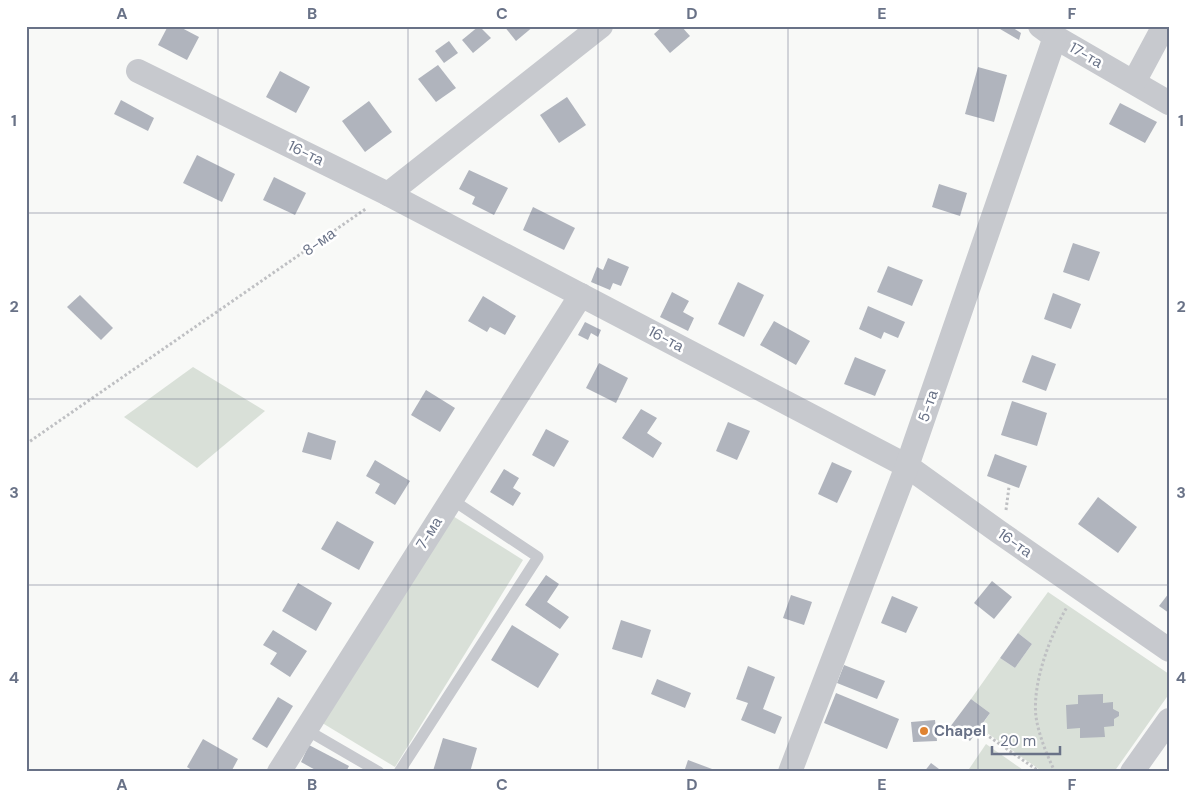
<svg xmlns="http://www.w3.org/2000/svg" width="1195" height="798" viewBox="0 0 1195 798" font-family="'DM Sans',sans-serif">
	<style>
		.green { fill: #d9e0d8 }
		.building { fill: #b0b4bd }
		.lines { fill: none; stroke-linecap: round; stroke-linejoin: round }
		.path { stroke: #bfc0c3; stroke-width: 3; stroke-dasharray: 2.5 2.5; stroke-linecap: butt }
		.service { stroke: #c7c9ce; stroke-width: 11 }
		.minor { stroke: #c7c9ce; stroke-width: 24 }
		.grid { fill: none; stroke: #697287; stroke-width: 1; stroke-opacity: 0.55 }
		.poi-dot { fill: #df8331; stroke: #fff; stroke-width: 2 }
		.labels { text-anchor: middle; stroke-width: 5; stroke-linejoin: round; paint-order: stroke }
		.street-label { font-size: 15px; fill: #697287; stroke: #fff }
		.poi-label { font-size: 15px; font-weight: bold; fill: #697287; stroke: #fff; text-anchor: start }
		.neatline { fill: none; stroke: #697287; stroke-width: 2 }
		.grid-label { font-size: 16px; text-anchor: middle; font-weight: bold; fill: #697287 }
	</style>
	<rect width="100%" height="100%" fill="#f8f9f7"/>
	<!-- green -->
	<g class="green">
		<polygon points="193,367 265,411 197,468 124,417"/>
		<polygon points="448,513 523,560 395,767 319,721"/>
		<polygon points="1048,592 1169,674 1169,694 1114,772 1043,772 980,728 990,713 971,699 1000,658 1015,668 1032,644 1018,633"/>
		<polygon points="986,744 1026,772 967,772"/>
	</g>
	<!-- building -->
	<g class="building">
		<polygon points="168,26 178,26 199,37 187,60 158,45"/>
		<polygon points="479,26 491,38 473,53 462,40"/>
		<polygon points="504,26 534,26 516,41"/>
		<polygon points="663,26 681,26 690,36 670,53 654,34"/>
		<polygon points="1002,26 1010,26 1021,33 1019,40 1000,29"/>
		<polygon points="449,41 458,53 444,63 435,51"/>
		<polygon points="438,65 456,88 436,102 418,79"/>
		<polygon points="978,67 1007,75 994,122 965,114"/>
		<polygon points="280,71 310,87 296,113 266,97"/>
		<polygon points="567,97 586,125 559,143 540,115"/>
		<polygon points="121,100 154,118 148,131 114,114"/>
		<polygon points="369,101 392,132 365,152 342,121"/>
		<polygon points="1120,103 1157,122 1145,143 1109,124"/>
		<polygon points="197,155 235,174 222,202 183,183"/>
		<polygon points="469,170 508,188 494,215 472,204 475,197 459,189"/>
		<polygon points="274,177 306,193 295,215 263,200"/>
		<polygon points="939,184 967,193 960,216 932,207"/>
		<polygon points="533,207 575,228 564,250 523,230"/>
		<polygon points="1073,243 1100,252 1089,281 1063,272"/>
		<polygon points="608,258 629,267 621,286 613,283 610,290 591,282 597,267 603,270"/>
		<polygon points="888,266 923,280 912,306 877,292"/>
		<polygon points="738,282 764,295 744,337 718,324"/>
		<polygon points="672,292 689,301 683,312 694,318 688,331 660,317"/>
		<polygon points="1053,293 1081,304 1071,329 1044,319"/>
		<polygon points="80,295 113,328 101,340 67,307"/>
		<polygon points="483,296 516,316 505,335 490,327 487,332 468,321"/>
		<polygon points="868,306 905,322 898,338 884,332 881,339 859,329"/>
		<polygon points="774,321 810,341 796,365 760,345"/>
		<polygon points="585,322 601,330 598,337 591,333 588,340 578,335"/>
		<polygon points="1032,355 1056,364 1046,391 1022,382"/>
		<polygon points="855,357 886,370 875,396 844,384"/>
		<polygon points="599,363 628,378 616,403 586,388"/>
		<polygon points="426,390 455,408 440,432 411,415"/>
		<polygon points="1012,401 1047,413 1037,446 1001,435"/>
		<polygon points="641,409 657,418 647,433 662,443 653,458 622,438"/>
		<polygon points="728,422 750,431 737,460 716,451"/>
		<polygon points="546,429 569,441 554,467 532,455"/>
		<polygon points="308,432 336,441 331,460 302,452"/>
		<polygon points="995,454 1027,466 1019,488 987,476"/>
		<polygon points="375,460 410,481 395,505 375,493 380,484 366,476"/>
		<polygon points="832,462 852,471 837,503 818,494"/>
		<polygon points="504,469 519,478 513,488 521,493 513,506 490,492"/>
		<polygon points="1098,497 1137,527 1118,553 1078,524"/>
		<polygon points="337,521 374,542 359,570 321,549"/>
		<polygon points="546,575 559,584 547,602 569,617 560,629 525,605"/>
		<polygon points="992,581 1012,597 994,619 974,603"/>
		<polygon points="298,583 332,603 316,631 282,611"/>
		<polygon points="1169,593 1169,613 1159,606"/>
		<polygon points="791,595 812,602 804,625 783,618"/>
		<polygon points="892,596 918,607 906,633 881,623"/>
		<polygon points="621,620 651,630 642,658 612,649"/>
		<polygon points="512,625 559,654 538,688 491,660"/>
		<polygon points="273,630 307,651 290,677 270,664 277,653 263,645"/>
		<polygon points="1018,633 1032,644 1015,668 1000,658"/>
		<polygon points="844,665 885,681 877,699 837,683"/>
		<polygon points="748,666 775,677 763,709 782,717 775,734 741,720 748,703 736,699"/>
		<polygon points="657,679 691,693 685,708 651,694"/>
		<polygon points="836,693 899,719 887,749 824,723"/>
		<polygon points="1103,694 1103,703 1113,702 1113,709 1119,712 1119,716 1114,719 1114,726 1104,727 1105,737 1080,738 1080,728 1067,729 1066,705 1078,704 1078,695"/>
		<polygon points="278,697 293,706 267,748 252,739"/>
		<polygon points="971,699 990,713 970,741 950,727"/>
		<polygon points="935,720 937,741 913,742 911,722"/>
		<polygon points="443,738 477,748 470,772 433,771"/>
		<polygon points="203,739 238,759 231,772 195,772 187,767"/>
		<polygon points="309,745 349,766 346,772 319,772 301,762"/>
		<polygon points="688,760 720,772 684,772"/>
		<polygon points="931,763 943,772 924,772"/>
	</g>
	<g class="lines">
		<!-- path -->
		<g class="path">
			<polyline points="26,444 367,208"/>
			<polyline points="1006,510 1009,487"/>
			<polyline points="981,731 1040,772"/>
			<path d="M1055,772C1047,755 1039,736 1036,717C1032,683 1050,636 1067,607"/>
		</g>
		<!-- service -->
		<g class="service">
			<polyline points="305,729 379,772"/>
			<polyline points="399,772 538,557 451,499"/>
		</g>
		<!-- minor -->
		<g class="minor">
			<polyline points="1040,26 1055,37 1169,103"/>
			<polyline points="138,71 388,194 907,466 999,532 1169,650"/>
			<polyline points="1134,82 1164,26"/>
			<polyline points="388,194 601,26"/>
			<polyline points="279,772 581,295"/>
			<polyline points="790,772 907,466 1055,37"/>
			<polyline points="1132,772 1169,720"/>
		</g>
	</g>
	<!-- grid -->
	<path class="grid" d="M218,26V772M408,26V772M598,26V772M788,26V772M978,26V772M26,213H1169M26,399H1169M26,585H1169"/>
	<!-- markers -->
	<circle class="poi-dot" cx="924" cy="731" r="5"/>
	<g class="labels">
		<!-- street labels -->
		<g class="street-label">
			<text transform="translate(1086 55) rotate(30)" y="5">17-та</text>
			<text transform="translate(306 153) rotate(26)" y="5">16-та</text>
			<text transform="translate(319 242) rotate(-35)" y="5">8-ма</text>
			<text transform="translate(666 339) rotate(28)" y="5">16-та</text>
			<text transform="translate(928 406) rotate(-71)" y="5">5-та</text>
			<text transform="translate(429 533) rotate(-58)" y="5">7-ма</text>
			<text transform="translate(1015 543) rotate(35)" y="5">16-та</text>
		</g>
		<!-- poi labels -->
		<g class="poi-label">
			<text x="934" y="736">Chapel</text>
		</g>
	</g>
	<!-- border -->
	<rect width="1195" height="798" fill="none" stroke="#ffffff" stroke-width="55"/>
	<!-- scale -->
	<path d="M992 746v8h68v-8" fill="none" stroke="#697287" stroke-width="2.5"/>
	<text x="1000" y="746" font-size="15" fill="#697287" stroke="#ffffff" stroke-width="4" paint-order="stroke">20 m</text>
	<rect x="28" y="28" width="1140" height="742" class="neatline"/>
	<g class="grid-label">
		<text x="122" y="19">A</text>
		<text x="312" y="19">B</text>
		<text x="502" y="19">C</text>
		<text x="692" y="19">D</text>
		<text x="882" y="19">E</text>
		<text x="1072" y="19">F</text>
		<text x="14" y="126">1</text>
		<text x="1181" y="126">1</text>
		<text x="14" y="312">2</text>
		<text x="1181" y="312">2</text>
		<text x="14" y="498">3</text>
		<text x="1181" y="498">3</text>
		<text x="14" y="683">4</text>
		<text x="1181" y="683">4</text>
		<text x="122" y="790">A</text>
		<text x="312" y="790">B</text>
		<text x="502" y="790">C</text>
		<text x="692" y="790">D</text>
		<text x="882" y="790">E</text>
		<text x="1072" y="790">F</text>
	</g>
</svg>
